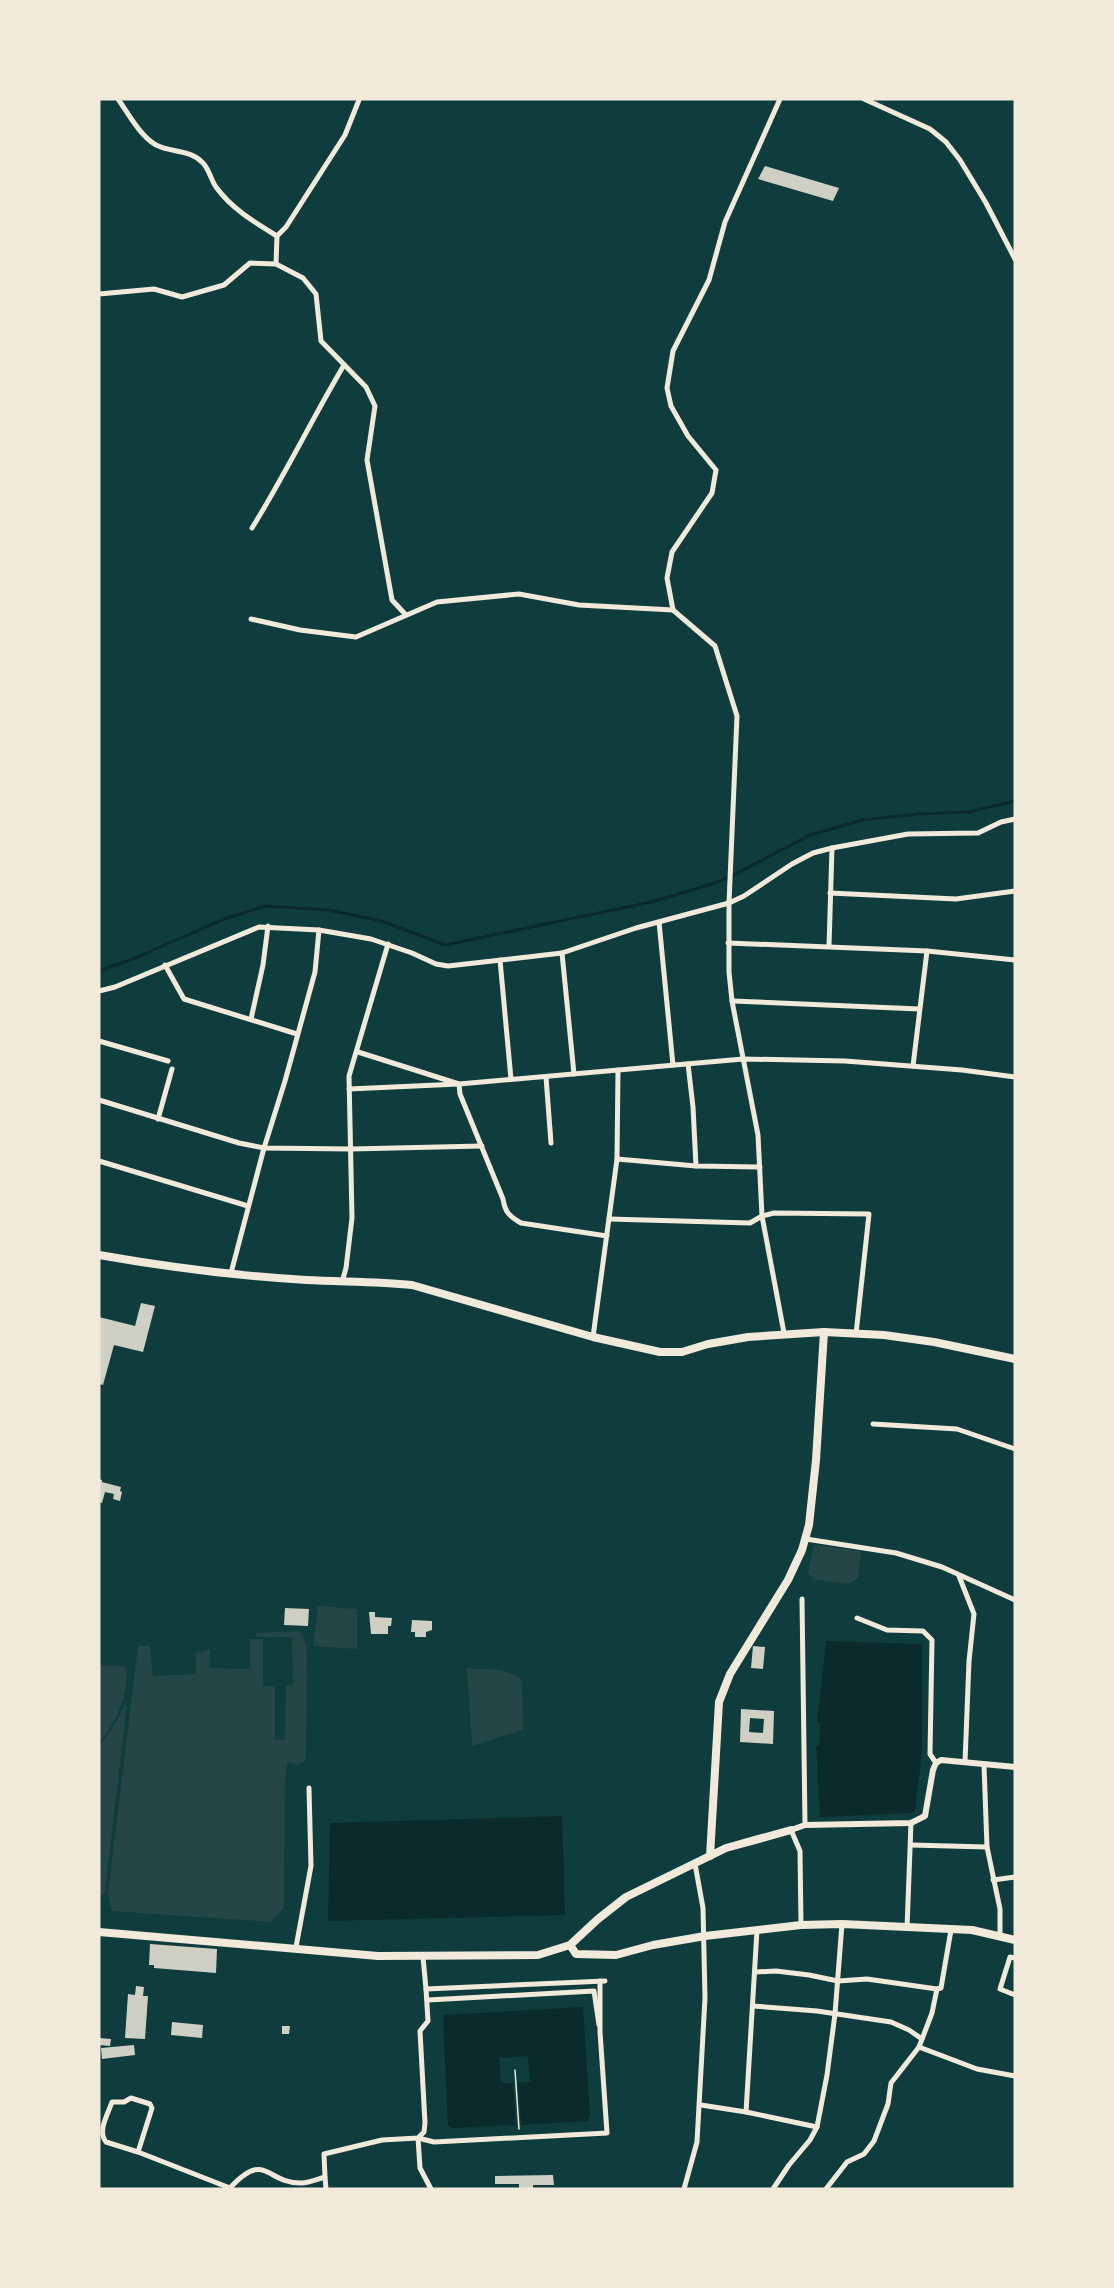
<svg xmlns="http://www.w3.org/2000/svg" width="1114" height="2288" viewBox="0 0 1114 2288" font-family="Barlow,sans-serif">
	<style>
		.green { fill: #244646 }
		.water { fill: #0a2a2b }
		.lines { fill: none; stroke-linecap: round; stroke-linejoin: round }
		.stream { stroke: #0a2a2b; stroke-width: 3 }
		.building { fill: #cfcfc3; fill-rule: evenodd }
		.path { stroke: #f1e9da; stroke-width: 1.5 }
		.minor { stroke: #f1e9da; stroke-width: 5 }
		.tertiary { stroke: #f1e9da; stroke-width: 6 }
		.secondary { stroke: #f1e9da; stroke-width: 8 }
		.primary { stroke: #f1e9da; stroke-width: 8 }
	</style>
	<rect width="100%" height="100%" fill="#0f3d3e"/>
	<!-- green -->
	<g class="green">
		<polygon points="814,1545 861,1551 858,1578 848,1584 815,1580 808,1573"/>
		<polygon points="318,1606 357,1609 357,1649 313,1646"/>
		<polygon points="299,1631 303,1635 307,1651 306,1758 304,1762 297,1764 287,1762 285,1781 284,1907 271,1922 112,1911 108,1893 138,1646 150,1646 153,1676 196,1674 196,1653 210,1649 210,1668 250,1669 250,1639 263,1639 263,1686 275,1686 275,1740 285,1740 286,1686 293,1684 292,1637 256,1637 256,1633"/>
		<path d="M99,1665L125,1666C131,1692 116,1723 99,1743Z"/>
		<path d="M467,1668C485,1670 508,1667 522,1680L523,1730L472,1746Z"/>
		<polygon points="127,1702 105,1893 99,1897 99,1746 112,1729"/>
	</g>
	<!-- water -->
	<g class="water">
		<polygon points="826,1641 922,1644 922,1752 915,1810 912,1813 820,1817 816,1746 819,1746 820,1723 817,1723"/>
		<polygon points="562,1816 565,1915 328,1921 330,1823"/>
		<polygon points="583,2007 590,2115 587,2121 521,2125 518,2082 530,2082 528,2056 499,2058 501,2083 513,2083 516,2125 452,2128 448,2125 443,2019 445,2015"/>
	</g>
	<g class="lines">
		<!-- stream -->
		<polyline class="stream" points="99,971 133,959 224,919 265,906 328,910 382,921 445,945 651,902 712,884 734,875 810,835 863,820 918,814 969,812 1015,801"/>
	</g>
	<!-- building -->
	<g class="building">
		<polygon points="765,166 839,188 833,201 758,179"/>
		<polygon points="141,1303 155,1306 143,1352 114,1345 103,1385 99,1384 99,1317 135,1326"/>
		<polygon points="99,1479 102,1480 102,1482 121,1487 120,1491 122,1492 120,1501 113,1499 114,1494 105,1492 102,1503 99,1502"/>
		<polygon points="285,1608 309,1609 308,1626 284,1625"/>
		<polygon points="369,1612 375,1612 375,1617 392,1618 391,1626 388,1626 388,1634 371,1634"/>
		<polygon points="412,1620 432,1621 432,1630 426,1632 426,1637 415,1637 415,1632 411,1632"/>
		<polygon points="753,1646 765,1647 763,1669 751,1668"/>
		<path d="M741,1709L774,1711L773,1744L740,1742ZM750,1718L764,1719L763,1733L749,1732Z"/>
		<polygon points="150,1944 217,1949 216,1973 154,1968 154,1965 149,1965"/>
		<polygon points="136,1986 144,1987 143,1996 148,1996 145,2039 125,2038 128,1994 135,1995"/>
		<polygon points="172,2022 203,2025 202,2038 171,2035"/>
		<polygon points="282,2026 290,2026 289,2034 282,2034"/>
		<polygon points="99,2038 111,2039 110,2046 99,2045"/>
		<polygon points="134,2045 135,2055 102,2059 101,2048"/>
		<polygon points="553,2175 554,2185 533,2185 533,2189 519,2189 519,2184 495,2184 495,2176"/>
	</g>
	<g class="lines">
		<!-- path -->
		<polyline class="path" points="515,2070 519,2129"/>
		<!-- minor -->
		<g class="minor">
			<path d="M118,99C128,113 140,136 156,145C172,153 190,149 203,163C209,169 211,180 216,187C232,209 254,222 277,236"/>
			<polyline points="864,99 930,129 946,142 960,160 986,203 1015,259"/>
			<polyline points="276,264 277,236 286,227 345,135 359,100"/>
			<polyline points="99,294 154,289 182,297 224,285 250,263 276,264 303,278 316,294 321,341 366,387 375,406 367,460 392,600 406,615"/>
			<path d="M252,528C285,475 312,419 344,365"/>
			<polyline points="673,610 667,578 672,552 712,493 716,470 688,436 671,406 667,388 673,351 709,280 725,222 780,99"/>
			<polyline points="251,619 300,630 356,637 437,602 519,594 579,605 673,610 715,646 737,716 729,903 729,972 732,1001 758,1135 762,1216 784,1333"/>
			<polyline points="830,893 956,899 1015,891"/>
			<polyline points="659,922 673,1065"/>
			<polyline points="728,943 927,951 1015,960"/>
			<polyline points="829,946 832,848"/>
			<polyline points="562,953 574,1074"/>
			<polyline points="500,960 511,1079"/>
			<polyline points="165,965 184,999 297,1034"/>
			<polyline points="99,991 115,987 259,927 319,930 371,939 412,953 436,964 448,966 562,953 636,928 729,903 744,896 792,864 813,853 832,848 908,834 978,833 1001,822 1015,819"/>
			<polyline points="732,1001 919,1009"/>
			<polyline points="251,1019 263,965 268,926"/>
			<polyline points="99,1041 168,1061"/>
			<path d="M358,1052L459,1084L460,1094L503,1199C505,1212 509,1216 521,1223L607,1236"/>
			<polyline points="688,1064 693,1107 696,1166"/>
			<polyline points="913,1066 927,951"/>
			<polyline points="546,1077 551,1143"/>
			<polyline points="349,1089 459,1084 743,1059 845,1061 962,1070 1015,1077"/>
			<polyline points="99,1100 239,1143 264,1148 351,1149 482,1146"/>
			<polyline points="158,1119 172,1069"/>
			<polyline points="617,1159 696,1166 760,1167"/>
			<polyline points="99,1161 248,1206"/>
			<polyline points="609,1219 750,1223 762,1216 774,1213 869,1214 856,1334"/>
			<polyline points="231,1273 264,1148 285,1081 315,972 319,930"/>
			<polyline points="342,1282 346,1268 352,1218 349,1076 388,944"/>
			<polyline points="593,1337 617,1159 618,1070"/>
			<polyline points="873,1424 957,1429 1015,1449"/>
			<polyline points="806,1539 896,1553 942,1567 1015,1600"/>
			<polyline points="959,1576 974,1614 969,1661 965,1762"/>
			<polyline points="802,1599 805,1825"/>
			<polyline points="857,1618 887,1630 923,1631 932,1640 930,1754 936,1763"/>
			<polyline points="984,1765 987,1847 1000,1909 1000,1937"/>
			<polyline points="791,1830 800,1851 801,1925"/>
			<polyline points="911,1845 987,1847"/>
			<polyline points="993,1880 1015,1877"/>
			<polyline points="907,1928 911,1823"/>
			<polyline points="757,1930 746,2112 817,2127"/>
			<polyline points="951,1930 941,1988 937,1989 932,2013 919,2047 977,2069 1015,2076"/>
			<polyline points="296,1947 311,1866 309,1788"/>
			<polyline points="423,1957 426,1989"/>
			<polyline points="1015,1958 1010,1957 1000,1989 1015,1995"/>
			<polyline points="755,1972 776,1971 809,1975 838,1981 867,1979 937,1989"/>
			<polyline points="428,2000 594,1991 599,2025"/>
			<polyline points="753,2006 817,2011 891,2022 909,2030 922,2039"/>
			<polyline points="701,2105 746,2112"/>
			<path d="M138,2152L152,2108L150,2104L131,2098L124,2102H112C108,2114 97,2131 106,2142L138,2152L230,2188"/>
			<polyline points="325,2177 326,2189"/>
			<path d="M229,2189C266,2149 265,2183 301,2183C309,2183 318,2179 325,2177L324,2154L382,2140L418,2138L424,2132L425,2123L420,2031L428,2021L426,1989L605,1981"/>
			<polyline points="431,2189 420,2168 418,2138 434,2142 607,2133 600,2032 600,1981"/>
			<polyline points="684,2189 697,2142 705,1998 703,1908 695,1864"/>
			<polyline points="773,2189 789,2165 810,2140 817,2127 827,2075 835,2014 842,1924"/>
			<polyline points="826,2189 847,2162 864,2154 874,2141 888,2104 891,2083 919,2047"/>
		</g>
		<!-- tertiary -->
		<polyline class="tertiary" points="791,1830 805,1825 911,1823 925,1816 933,1770 936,1763 941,1760 1015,1767"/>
		<!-- secondary -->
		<polyline class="secondary" points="570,1945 576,1954 616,1955 653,1945 705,1936 801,1925 842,1924 972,1930 1015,1940"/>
		<!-- primary -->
		<g class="primary">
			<path d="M99,1255C167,1267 237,1276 306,1280C341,1282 377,1281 412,1285L593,1337L660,1352H682L708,1344L748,1337L824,1332L884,1335L934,1342L1015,1359"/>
			<polyline points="710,1856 719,1702 730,1674 788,1580 802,1550 809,1525 816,1460 824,1332"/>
			<polyline points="99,1932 378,1956 538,1955 570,1945 598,1919 626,1897 726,1848 791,1830"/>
		</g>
	</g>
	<!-- border -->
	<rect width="1114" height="2288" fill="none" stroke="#f1e9da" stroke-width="201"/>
</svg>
